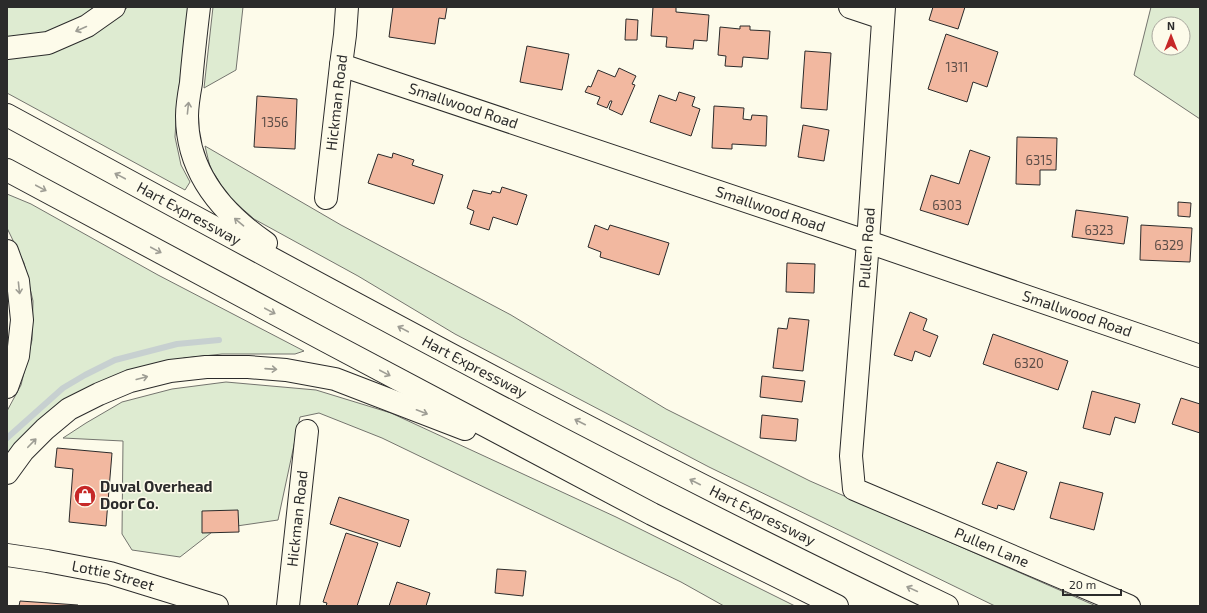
<svg xmlns="http://www.w3.org/2000/svg" width="1207" height="613" viewBox="0 0 1207 613" font-family="'Exo 2',sans-serif">
	<style>
		.green { fill: #deebd1; stroke: #74746e; fill-rule: evenodd }
		.lines { fill: none; stroke-linecap: round; stroke-linejoin: round }
		.stream { stroke: #c7d0d0; stroke-width: 6 }
		.building { fill: #f2b8a0; stroke: #2b2b2b }
		.minor-casing { stroke: #2b2b2b; stroke-width: 24 }
		.highway-casing { stroke: #2b2b2b; stroke-width: 24 }
		.minor { stroke: #fdfbea; stroke-width: 22 }
		.highway { stroke: #fdfbea; stroke-width: 22 }
		.oneway { stroke: #9e9d94 }
		.labels { text-anchor: middle; stroke-width: 3; stroke-linejoin: round; paint-order: stroke }
		.number-label { font-size: 13px; fill: #5d4e48 }
		.street-label { font-size: 15px; fill: #2b2b2b; stroke: #fdfbea }
		.poi-label { font-size: 15px; font-weight: bold; fill: #2b2b2b; stroke: #fdfbea; text-anchor: start }
	</style>
	<rect width="100%" height="100%" fill="#fdfbea"/>
	<!-- green -->
	<g class="green">
		<polygon points="7,7 97,7 76,20 41,35 7,40"/>
		<polygon points="128,7 189,7 177,104 175,137 181,165 190,182 185,190 7,93 7,56 105,26"/>
		<polygon points="213,7 243,7 236,70 204,88"/>
		<path d="M1151,7H1200V119L1134,75ZM1159,24H1183V48H1159Z"/>
		<polygon points="205,146 341,225 511,315 666,409 810,481 1096,606 995,606 709,467 455,334 358,276 254,219 228,196 210,167"/>
		<polygon points="7,194 31,204 158,275 304,351 295,354 222,354 185,358 151,365 101,382 7,461 7,411 21,385 32,340 33,301 24,263 7,228"/>
		<polygon points="226,382 316,390 391,413 616,517 795,606 724,606 681,582 382,438 319,413 300,417 278,520 216,529 180,557 132,550 122,534 123,441 63,438 86,423 122,402 172,389"/>
	</g>
	<g class="lines">
		<!-- stream -->
		<polyline class="stream" points="7,438 63,388 85,375 115,360 177,344 219,340"/>
	</g>
	<!-- building -->
	<g class="building">
		<polygon points="393,7 447,7 445,19 439,18 435,44 389,37"/>
		<polygon points="653,7 676,7 676,12 709,15 707,41 694,40 693,49 666,47 667,37 651,36"/>
		<polygon points="933,7 965,7 958,29 929,20"/>
		<polygon points="626,19 638,20 637,40 625,40"/>
		<polygon points="740,26 750,26 750,30 770,31 768,59 743,57 742,67 725,66 726,56 718,55 720,27 740,29"/>
		<polygon points="946,34 998,52 987,87 973,82 967,102 928,89"/>
		<polygon points="527,46 569,54 562,90 520,82"/>
		<polygon points="805,51 831,53 827,110 801,108"/>
		<polygon points="619,68 636,76 632,84 635,85 622,115 609,109 612,101 610,101 607,108 597,104 600,97 585,92 588,86 591,87 598,70 615,77"/>
		<polygon points="679,92 695,97 692,106 700,109 691,136 650,122 659,95 676,101"/>
		<polygon points="257,96 297,99 295,149 254,147"/>
		<polygon points="714,106 744,108 743,119 751,120 752,115 767,116 766,146 732,144 732,149 712,148"/>
		<polygon points="803,125 829,130 824,161 798,157"/>
		<polygon points="1017,137 1057,138 1056,170 1040,170 1040,185 1016,184"/>
		<polygon points="970,150 990,157 968,225 920,210 931,175 959,184"/>
		<polygon points="393,153 414,160 412,165 443,175 434,204 368,183 378,154 392,158"/>
		<polygon points="502,187 527,195 517,225 493,217 489,230 470,224 474,211 467,208 473,190 491,194 492,191 500,193"/>
		<polygon points="1178,202 1191,203 1190,217 1178,216"/>
		<polygon points="1076,210 1128,217 1124,244 1072,237"/>
		<polygon points="595,225 608,230 610,225 669,243 659,275 600,257 601,252 588,247"/>
		<polygon points="1141,225 1192,228 1190,262 1140,260"/>
		<polygon points="787,263 815,264 814,293 786,292"/>
		<polygon points="910,312 927,319 923,330 938,336 930,357 915,351 912,361 894,355"/>
		<polygon points="789,318 809,320 803,371 773,368 778,328 787,329"/>
		<polygon points="993,334 1068,361 1058,390 983,364"/>
		<polygon points="762,376 805,381 802,402 760,397"/>
		<polygon points="1092,391 1140,404 1135,423 1115,417 1110,435 1083,428"/>
		<polygon points="1181,398 1200,404 1200,433 1172,424"/>
		<polygon points="762,415 798,419 796,441 760,438"/>
		<polygon points="57,448 112,453 106,526 69,522 73,469 55,467"/>
		<polygon points="997,462 1027,472 1014,510 998,505 997,509 982,504"/>
		<polygon points="1060,482 1103,493 1094,530 1050,518"/>
		<polygon points="339,497 409,520 400,547 330,524"/>
		<polygon points="238,510 239,532 202,533 202,511"/>
		<polygon points="346,533 378,543 357,606 326,606 327,603 323,602"/>
		<polygon points="497,569 526,571 523,596 495,593"/>
		<polygon points="397,582 430,593 426,606 389,606"/>
		<polygon points="20,601 78,605 78,606 19,606"/>
	</g>
	<g class="lines">
		<!-- minor casing -->
		<g class="minor-casing">
			<g id="minor">
				<polyline points="850,7 883,18"/>
				<path id="s1" d="M884,7L868,242L851,456L854,489L1129,606"/>
				<path id="s2" d="M341,65L868,242L1200,356"/>
				<path id="s3" d="M326,198L341,65L345,35L347,7"/>
				<path id="s4" d="M7,555L47,561L110,573L217,606"/>
				<path id="s5" d="M288,606L307,431"/>
			</g>
		</g>
		<!-- highway casing -->
		<g class="highway-casing">
			<g id="highway">
				<path d="M199,7C196,32 193,58 191,83C189,94 187,105 187,116C187,172 222,213 266,243"/>
				<polyline points="7,48 48,43 87,26 114,7"/>
				<path id="s6" d="M7,115C318,284 628,454 947,606"/>
				<polyline points="7,170 326,341 652,514 837,606"/>
				<polyline points="7,251 18,281 22,320 18,356 7,387"/>
				<polyline points="7,473 23,451 45,429 69,409 99,394 130,381 170,371 206,367 248,367 286,370 335,379 465,429"/>
			</g>
		</g>
		<!-- minor -->
		<use href="#minor" class="minor"/>
		<!-- highway -->
		<use href="#highway" class="highway"/>
	</g>
	<!-- one-way arrows -->
	<defs><path id="oneway-shaft" d="M-6 0H5M1.5-3L5.5 0L1.5 3" fill="none" stroke-width="1.6" stroke-linecap="round" stroke-linejoin="round"/></defs>
	<g class="oneway">
		<use href="#oneway-shaft" transform="translate(81 29) rotate(156)"/>
		<use href="#oneway-shaft" transform="translate(188 108) rotate(-84)"/>
		<use href="#oneway-shaft" transform="translate(120 176) rotate(-152)"/>
		<use href="#oneway-shaft" transform="translate(41 188) rotate(28)"/>
		<use href="#oneway-shaft" transform="translate(239 222) rotate(-140)"/>
		<use href="#oneway-shaft" transform="translate(156 250) rotate(28)"/>
		<use href="#oneway-shaft" transform="translate(19 288) rotate(84)"/>
		<use href="#oneway-shaft" transform="translate(270 311) rotate(28)"/>
		<use href="#oneway-shaft" transform="translate(403 329) rotate(-152)"/>
		<use href="#oneway-shaft" transform="translate(271 369) rotate(4)"/>
		<use href="#oneway-shaft" transform="translate(385 373) rotate(28)"/>
		<use href="#oneway-shaft" transform="translate(142 378) rotate(-15)"/>
		<use href="#oneway-shaft" transform="translate(422 412) rotate(21)"/>
		<use href="#oneway-shaft" transform="translate(580 422) rotate(-153)"/>
		<use href="#oneway-shaft" transform="translate(32 443) rotate(-46)"/>
		<use href="#oneway-shaft" transform="translate(695 482) rotate(-153)"/>
		<use href="#oneway-shaft" transform="translate(912 589) rotate(-155)"/>
	</g>
	<!-- icons -->
	<defs>
		<g id="shop-disc" transform="scale(1.15)"><circle r="9.5" fill="#c62828" stroke="#fdfbea"/><path d="M-5-2.5h2.3a2.7 3.5 0 0 1 5.4 0H5L5.5 6h-11ZM-1.5-2.5h3a1.5 2.3 0 0 0-3 0Z" fill="#fff"/></g>
	</defs>
	<g fill-rule="evenodd">
		<use href="#shop-disc" x="85" y="496"/>
	</g>
	<g class="labels">
		<!-- number labels -->
		<g class="number-label">
			<text x="957" y="72">1311</text>
			<text x="275" y="127">1356</text>
			<text x="1039" y="165">6315</text>
			<text x="947" y="210">6303</text>
			<text x="1099" y="235">6323</text>
			<text x="1169" y="250">6329</text>
			<text x="1029" y="368">6320</text>
		</g>
		<!-- street labels -->
		<g class="street-label">
			<text dy="5" stroke="none"><textPath href="#s3" startOffset="96">Hickman Road</textPath></text>
			<text dy="5" stroke="none"><textPath href="#s2" startOffset="129">Smallwood Road</textPath></text>
			<text dy="5" stroke="none"><textPath href="#s2" startOffset="453">Smallwood Road</textPath></text>
			<text dy="5" stroke="none"><textPath href="#s6" startOffset="207">Hart Expressway</textPath></text>
			<text transform="translate(867 248) rotate(-86)" y="5">Pullen Road</text>
			<text dy="5" stroke="none"><textPath href="#s2" startOffset="777">Smallwood Road</textPath></text>
			<text dy="5" stroke="none"><textPath href="#s6" startOffset="531">Hart Expressway</textPath></text>
			<text dy="5" stroke="none"><textPath href="#s6" startOffset="855">Hart Expressway</textPath></text>
			<text dy="5" stroke="none"><textPath href="#s5" startOffset="88">Hickman Road</textPath></text>
			<text dy="5" stroke="none"><textPath href="#s1" startOffset="633">Pullen Lane</textPath></text>
			<text dy="5" stroke="none"><textPath href="#s4" startOffset="108">Lottie Street</textPath></text>
		</g>
		<!-- poi labels -->
		<g class="poi-label">
			<text x="100" y="492">Duval Overhead<tspan x="100" dy="17">Door Co.</tspan></text>
		</g>
	</g>
	<!-- border -->
	<rect width="1207" height="613" fill="none" stroke="#2b2b2b" stroke-width="16"/>
	<!-- north arrow -->
	<g transform="translate(1171 36)"><circle r="19" fill="#fdfbea" stroke="#a9a89e"/>
	<path d="M0-3L7 15L0 10L-7 15Z" fill="#c62828"/>
	<text y="-6" font-size="11" font-weight="bold" text-anchor="middle" fill="#2b2b2b">N</text>
	</g>
	<!-- scale -->
	<path d="M1063 589v6h58v-6" fill="none" stroke="#2b2b2b" stroke-width="2"/>
	<text x="1069" y="589" font-size="12" fill="#2b2b2b" stroke="#fdfbea" stroke-width="3" paint-order="stroke">20 m</text>
</svg>
